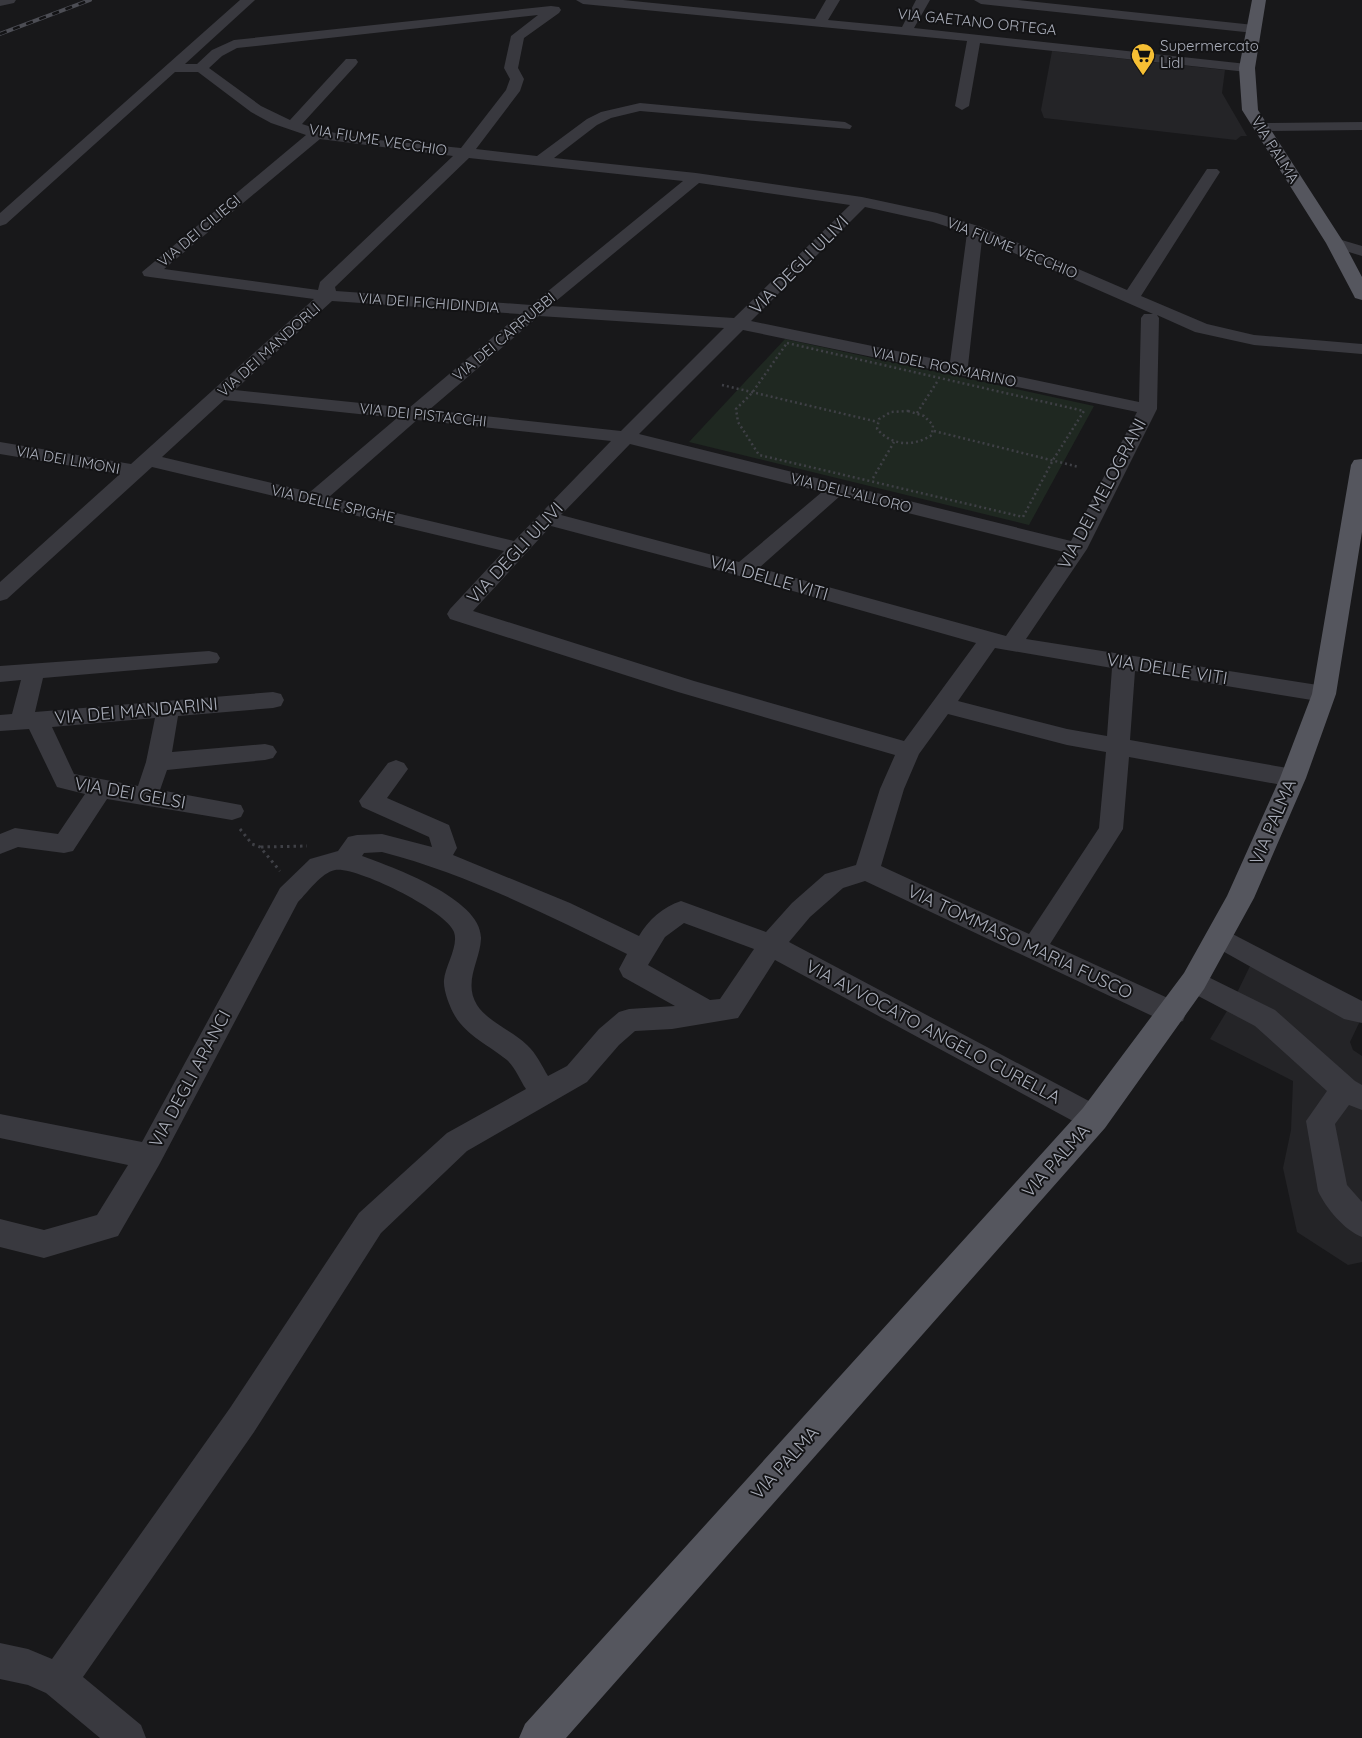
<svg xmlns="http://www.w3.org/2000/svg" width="1362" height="1738" viewBox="0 0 1362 1738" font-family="Quicksand,sans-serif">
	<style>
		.built { fill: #242427 }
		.green { fill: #1f2821 }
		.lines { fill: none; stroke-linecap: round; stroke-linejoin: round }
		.path-far1 { stroke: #3f4046; stroke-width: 2.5; stroke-dasharray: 2 3; stroke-linecap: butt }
		.path { stroke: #3f4046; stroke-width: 3; stroke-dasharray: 2.5 4; stroke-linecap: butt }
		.minor { fill: #39393f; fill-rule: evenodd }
		.major { fill: #55565e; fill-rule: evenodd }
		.rail-casing { stroke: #4c4d54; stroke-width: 4 }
		.rail { stroke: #131315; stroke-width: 2.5; stroke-dasharray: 7; stroke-linecap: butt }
		.labels { text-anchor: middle; stroke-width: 4; stroke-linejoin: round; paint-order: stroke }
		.far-street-label { font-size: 15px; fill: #aaaeba; stroke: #131315 }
		.far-poi-label { font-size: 15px; fill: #aaaeba; stroke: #131315; text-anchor: start }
		.street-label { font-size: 18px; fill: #aaaeba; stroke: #131315 }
	</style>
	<rect width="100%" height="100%" fill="#18181a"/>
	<!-- built -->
	<g class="built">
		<polygon points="1052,51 1225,70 1222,93 1247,136 1241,136 1236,140 1044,118 1041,110"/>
		<polygon points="1251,964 1360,1021 1350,1042 1353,1050 1362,1056 1362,1262 1348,1265 1297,1232 1283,1168 1291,1130 1293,1081 1210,1039 1233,1001"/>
	</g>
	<!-- green -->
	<polygon class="green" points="785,339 1094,406 1029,525 689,442"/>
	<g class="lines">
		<!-- path-far1 -->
		<g class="path-far1">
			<polygon points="787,343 1084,411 1053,460 1023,517 759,455 738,422 736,409 752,393"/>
			<polyline points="722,385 878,422"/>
			<path d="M908,411L924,416L933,425L932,435C913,447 892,446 877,429L879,419L891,412Z"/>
			<polyline points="917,413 937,382"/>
			<polyline points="934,431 1079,467"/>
			<polyline points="873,478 894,442"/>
		</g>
		<!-- path -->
		<g class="path">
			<polyline points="240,829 252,844 260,847 280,871"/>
			<polyline points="261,847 307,846"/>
		</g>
		<!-- minor -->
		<g class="minor">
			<polygon points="0,0 16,0 14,3 0,6"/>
			<path d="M240,0H255L185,64H197L212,50L234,40L551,6L559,7L561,10L559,13L524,38L518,68L524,79L520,91L476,149L537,156L587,119L601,112L640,103L845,122L852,126L850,129L640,111L611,118L597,125L554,158L696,173L862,197L937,213L981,227L1127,290L1207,169H1217L1220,172L1141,296L1207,324L1254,335L1362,344V354L1254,345L1195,332L1157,315L1159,318L1157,409L1087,549L1026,639L1324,686L1332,688L1335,694L1332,700L1324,702L1135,671L1130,740L1293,769L1301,772L1305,778L1301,784L1293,787L1129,757L1123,829L1050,944L1183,1005L1186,1013L1183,1021L1173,1024L1163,1021L865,881L843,888L810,917L789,942L1104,1109L1108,1118L1104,1127L1094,1130L1084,1127L775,960L738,1018L672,1029L635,1031L619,1045L587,1082L467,1151L381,1233L254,1432L83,1677L141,1725L146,1738H100L46,1693L28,1685L0,1679V1643L28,1649L52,1659L230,1408L359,1213L447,1133L526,1089C520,1080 515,1067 507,1060C490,1046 467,1036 455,1016C450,1008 443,990 444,980C445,966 459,946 454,932C447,911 356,866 335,870C321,873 308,892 298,902L159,1165L118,1236L44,1258L0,1247V1219L44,1230L97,1215L128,1165L0,1138V1114L142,1142L280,888L310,859L338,851L348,837L357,835L382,834L432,847L429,837L362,807L359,801L388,763L396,760L404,763L408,769L387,798L449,825L457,848L453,855L570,903L639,936C648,920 663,907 681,901L766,932L792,903L825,874L856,865L880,789L895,755L678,692L450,619L447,614L450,609L504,551L152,467L7,599L0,601V582L120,474L0,454V442L131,464L314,299L150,277L144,276L142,272L306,135L271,123L251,112L198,72H175L6,224L0,226V213ZM538,15L511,36L504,68L510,79L506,90L461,148C409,142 352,141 302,124L356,65L358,62L356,59H346L290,120L261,106L209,68L222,56L237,48ZM320,139L453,156L320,282L318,290L164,269ZM469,158L683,181L531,305L336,291L335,287ZM699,183L850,205L734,318L550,306ZM865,207L933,222L967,233L950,362L751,321ZM982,239L1153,314H1144L1141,318L1139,402L968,366ZM332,301L520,314L409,408L235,390ZM539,316L724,328L621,431L429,410ZM743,330L1137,412L1071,541L639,434ZM224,400L397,418L310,492L162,457ZM417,420L611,441L514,541L329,497ZM630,444L822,492L739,562L561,515ZM840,496L1064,552L1006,636L759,568ZM551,526L736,575L976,643L904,741L694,681L473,611ZM995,648L1112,668L1107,736L1067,729L958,701ZM948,714L1067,745L1106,752L1099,828L1029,934L881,866L904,789L919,754ZM382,852C467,874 548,915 627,954L619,969L623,977L675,1006L629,1009L619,1012L599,1029L567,1066L548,1076C542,1066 536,1053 527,1045C512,1030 489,1023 477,1005C463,982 480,961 481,939C483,899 392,867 362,856L364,853ZM684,923L754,949L720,999L710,1000L648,965L665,937Z"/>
			<polygon points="576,0 623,0 815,19 826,0 840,0 828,20 902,27 916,0 930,0 914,28 1247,64 1254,68 1247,72 980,43 969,106 962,110 955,106 967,41 583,4"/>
			<polygon points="974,0 1018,0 1254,25 1261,29 1254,33 981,4"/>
			<polygon points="1362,122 1362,130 1261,131 1254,127 1261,123"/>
			<polygon points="1335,238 1362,246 1362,256 1329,246 1327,243"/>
			<path d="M209,651L217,653L220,658L217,663L43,678L35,712L273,692L281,694L284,700L281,706L273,708L178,716L172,752L265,744L273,746L277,752L273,758L265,760L167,770L160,790L241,805L244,811L241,817L232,820L107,799L73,851L64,853L18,847L0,854V834L15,828L58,834L85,794L57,787L29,729L0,731V715L12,714L21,680L0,682V666ZM155,718L146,762L138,786L74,774L52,727Z"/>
			<polygon points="1219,927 1362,1001 1362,1023 1344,1019 1210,944 1206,937 1210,930"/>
			<path d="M1194,970L1275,1010L1355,1081L1362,1085V1110L1349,1105L1335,1124L1347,1185L1362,1202V1237C1344,1230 1326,1208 1318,1191L1306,1121L1327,1091L1255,1026L1185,989L1181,981L1185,973Z"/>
		</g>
		<!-- major -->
		<g class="major">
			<polygon points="1252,0 1266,0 1255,68 1258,110 1344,243 1362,277 1362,300 1355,298 1353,294 1326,243 1242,110 1239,68"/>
			<polygon points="1362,459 1362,532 1336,694 1306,778 1254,898 1204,989 1105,1128 566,1738 519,1738 525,1724 1083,1108 1184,973 1227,896 1280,778 1312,694 1351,465 1354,460"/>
		</g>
		<!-- rail casing -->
		<g class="rail-casing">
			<polyline id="rail" points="0,34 90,0"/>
		</g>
		<!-- rail -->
		<use href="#rail" class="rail"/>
	</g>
	<!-- icons -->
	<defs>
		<g id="supermarket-pin" transform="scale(1.25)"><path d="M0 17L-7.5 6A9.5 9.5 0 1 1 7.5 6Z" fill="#f6bf34" stroke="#131315"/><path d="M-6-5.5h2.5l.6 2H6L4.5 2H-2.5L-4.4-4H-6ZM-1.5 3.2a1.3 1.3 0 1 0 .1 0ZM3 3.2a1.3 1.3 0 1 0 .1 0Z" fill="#111"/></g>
	</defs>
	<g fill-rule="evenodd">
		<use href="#supermarket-pin" x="1143" y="55"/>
	</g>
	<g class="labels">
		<!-- far-street labels -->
		<g class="far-street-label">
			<text transform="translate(977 22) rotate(6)" y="5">VIA GAETANO ORTEGA</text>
			<text transform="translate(378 140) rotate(9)" y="5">VIA FIUME VECCHIO</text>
			<text transform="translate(1275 150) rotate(58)" y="5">VIA PALMA</text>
			<text transform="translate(199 231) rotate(-40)" y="5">VIA DEI CILIEGI</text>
			<text transform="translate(1012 248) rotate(22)" y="5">VIA FIUME VECCHIO</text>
			<text transform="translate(429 303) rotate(4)" y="5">VIA DEI FICHIDINDIA</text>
			<text transform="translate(504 337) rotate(-40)" y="5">VIA DEI CARRUBBI</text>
			<text transform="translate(269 350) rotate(-42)" y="5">VIA DEI MANDORLI</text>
			<text transform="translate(944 367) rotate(12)" y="5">VIA DEL ROSMARINO</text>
			<text transform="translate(423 415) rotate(6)" y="5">VIA DEI PISTACCHI</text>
			<text transform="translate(68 460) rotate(10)" y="5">VIA DEI LIMONI</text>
			<text transform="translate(851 493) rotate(14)" y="5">VIA DELL'ALLORO</text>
			<text transform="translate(333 504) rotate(13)" y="5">VIA DELLE SPIGHE</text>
		</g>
		<!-- far-poi labels -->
		<g class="far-poi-label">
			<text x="1160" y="51">Supermercato<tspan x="1160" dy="17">Lidl</tspan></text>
		</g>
		<!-- street labels -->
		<g class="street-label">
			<text transform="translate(799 265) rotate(-45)" y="6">VIA DEGLI ULIVI</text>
			<text transform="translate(1102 494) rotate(-62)" y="6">VIA DEI MELOGRANI</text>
			<text transform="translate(515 553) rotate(-47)" y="6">VIA DEGLI ULIVI</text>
			<text transform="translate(769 578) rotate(16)" y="6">VIA DELLE VITI</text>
			<text transform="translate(1167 669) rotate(9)" y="6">VIA DELLE VITI</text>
			<text transform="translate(136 711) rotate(-5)" y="6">VIA DEI MANDARINI</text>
			<text transform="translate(130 793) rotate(10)" y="6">VIA DEI GELSI</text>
			<text transform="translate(1273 822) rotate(-67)" y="6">VIA PALMA</text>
			<text transform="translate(1020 942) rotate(25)" y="6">VIA TOMMASO MARIA FUSCO</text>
			<text transform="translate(933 1032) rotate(28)" y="6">VIA AVVOCATO ANGELO CURELLA</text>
			<text transform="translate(190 1079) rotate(-62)" y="6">VIA DEGLI ARANCI</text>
			<text transform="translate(1056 1161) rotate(-48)" y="6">VIA PALMA</text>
			<text transform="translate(785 1463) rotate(-48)" y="6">VIA PALMA</text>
		</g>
	</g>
</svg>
